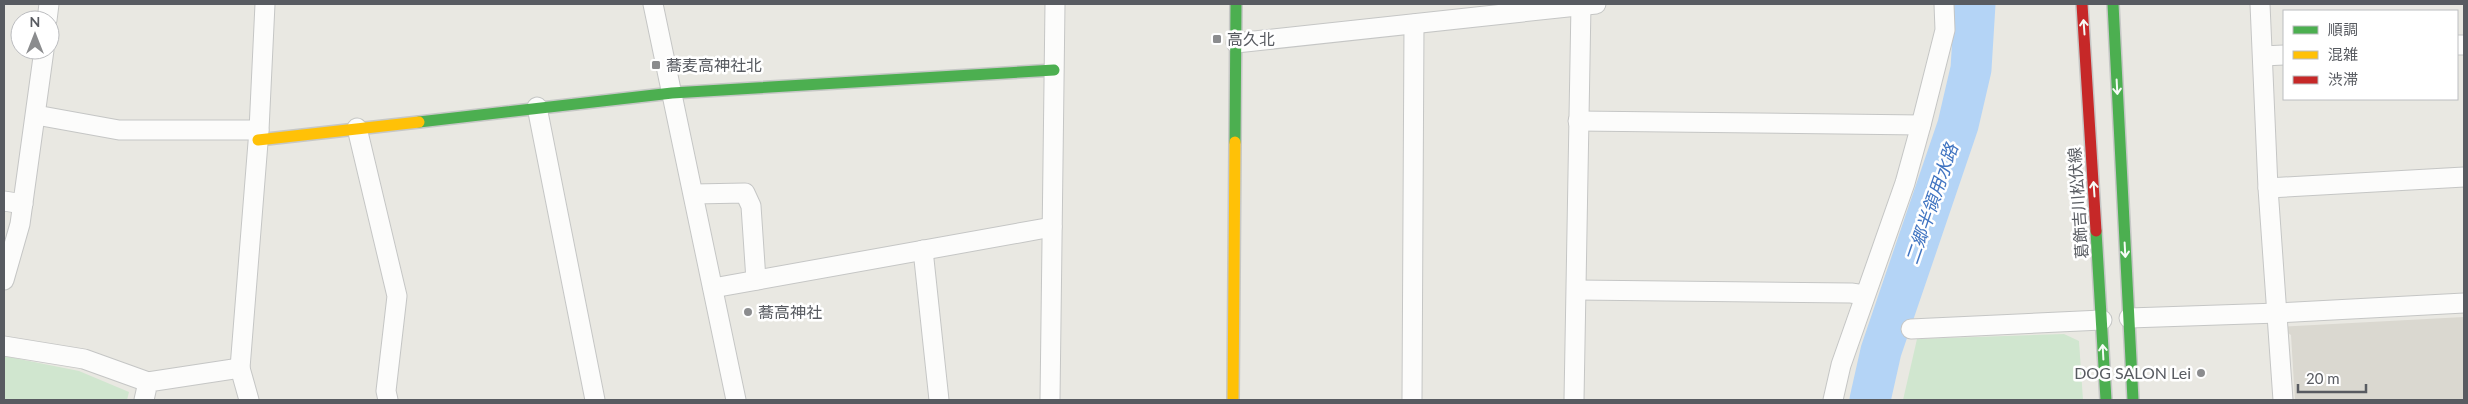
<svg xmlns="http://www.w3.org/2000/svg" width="2468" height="404" viewBox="0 0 2468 404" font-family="Lato,'Noto Sans JP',sans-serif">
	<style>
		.education { fill: #dad8d0 }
		.green { fill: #d0e6cf }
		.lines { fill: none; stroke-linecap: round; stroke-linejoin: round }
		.river { stroke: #b4d4f6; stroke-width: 41 }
		.street-casing { stroke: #c5c6c5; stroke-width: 21 }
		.fast-casing { stroke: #c6c7c6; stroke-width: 14 }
		.slow-casing { stroke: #c6c7c6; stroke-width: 14 }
		.jam-casing { stroke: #c6c7c6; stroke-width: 14 }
		.street { stroke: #fcfcfb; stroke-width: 19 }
		.fast { stroke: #4caf50; stroke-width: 11 }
		.slow { stroke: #ffc107; stroke-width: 11 }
		.jam { stroke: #c62828; stroke-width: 11 }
		.oneway { stroke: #f6fbf6 }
		.poi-dot { fill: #8b8c8e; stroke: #fff; stroke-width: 2 }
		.labels { text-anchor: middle; stroke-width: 5; stroke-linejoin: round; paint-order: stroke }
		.poi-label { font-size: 16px; fill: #585b61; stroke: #fff; text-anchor: start }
		.street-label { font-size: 16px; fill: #585b61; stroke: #fff }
		.water-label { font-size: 18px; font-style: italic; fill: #4074c1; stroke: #fff }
	</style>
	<rect width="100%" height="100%" fill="#e9e8e2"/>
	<!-- education -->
	<polygon class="education" points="2464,317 2464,400 2295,400 2291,335 2279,327"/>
	<!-- green -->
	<g class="green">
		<polygon points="2064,334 2079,341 2083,400 1903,400 1917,339"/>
		<polygon points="4,356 79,371 129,392 127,400 4,400"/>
	</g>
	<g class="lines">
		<!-- river -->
		<polyline class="river" points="1870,400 1881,351 1958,125 1971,69 1975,4"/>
		<!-- street casing -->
		<g class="street-casing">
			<g id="street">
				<polyline points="653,4 736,400"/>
				<polyline points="2260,4 2268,188 2283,400"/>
				<polyline points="47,20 49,4"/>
				<polyline points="1236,43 1596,4"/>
				<polyline points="2457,45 2464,45"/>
				<polyline points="2263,56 2284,55"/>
				<polyline points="537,107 595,400"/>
				<polyline points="36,115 119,130 259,130"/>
				<polyline points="1578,121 1921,125"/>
				<polyline points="357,128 397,296 386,391 388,400"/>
				<polyline points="2268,188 2464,177"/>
				<polyline points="694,194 745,193 751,206 756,280"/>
				<polyline points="4,201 23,204"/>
				<polyline points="923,250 939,400"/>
				<polyline points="4,280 20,224 44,50"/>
				<polyline points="713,288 1052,227"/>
				<polyline points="1577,290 1851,293 1865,295"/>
				<polyline points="2129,318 2278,313 2464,303"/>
				<polyline points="1911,329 2102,320"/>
				<polyline points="4,346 84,359 148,382"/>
				<polyline points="144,400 148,382 240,368"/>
				<polyline points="249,400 240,368 259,130 265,4"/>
				<polyline points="1050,400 1055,4"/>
				<polyline points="1412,400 1414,24"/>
				<polyline points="1574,400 1581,4"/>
				<polyline points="1833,400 1841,365 1905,183 1921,125 1945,30 1944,4"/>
			</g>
		</g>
		<!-- fast casing -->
		<g class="fast-casing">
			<g id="fast">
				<polyline points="2113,4 2133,400"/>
				<polyline points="419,122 672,93 1054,70"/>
				<polyline points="1235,142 1236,4"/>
				<polyline points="2096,231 2106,400"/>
			</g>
		</g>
		<!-- slow casing -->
		<g class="slow-casing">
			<g id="slow">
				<polyline points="258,140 419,122"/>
				<polyline points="1233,400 1235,142"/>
			</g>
		</g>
		<!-- jam casing -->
		<g class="jam-casing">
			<polyline id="jam" points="2082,4 2096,231"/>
		</g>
		<!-- street -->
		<use href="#street" class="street"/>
		<!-- fast -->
		<use href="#fast" class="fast"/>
		<!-- slow -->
		<use href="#slow" class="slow"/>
		<!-- jam -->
		<use href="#jam" class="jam"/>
	</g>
	<!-- one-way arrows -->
	<defs><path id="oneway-shaft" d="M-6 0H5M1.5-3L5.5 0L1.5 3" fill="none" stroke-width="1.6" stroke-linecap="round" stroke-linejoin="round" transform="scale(1.25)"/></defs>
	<g class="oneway">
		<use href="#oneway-shaft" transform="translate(2084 27) rotate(-94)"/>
		<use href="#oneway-shaft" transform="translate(2117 87) rotate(87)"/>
		<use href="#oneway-shaft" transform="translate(2094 189) rotate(-94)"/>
		<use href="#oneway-shaft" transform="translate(2125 250) rotate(87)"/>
		<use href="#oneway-shaft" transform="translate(2103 352) rotate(-93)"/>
	</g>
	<!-- markers -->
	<g class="poi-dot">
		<rect x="1212" y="34" width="10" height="10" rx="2.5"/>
		<rect x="651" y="60" width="10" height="10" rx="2.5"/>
		<circle cx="748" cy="312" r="5"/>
		<circle cx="2201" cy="373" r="5"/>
	</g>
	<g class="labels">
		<!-- poi labels -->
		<g class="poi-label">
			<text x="1227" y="45">高久北</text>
			<text x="666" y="71">蕎麦高神社北</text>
			<text x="758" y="318">蕎高神社</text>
			<text x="2191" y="379" text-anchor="end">DOG SALON Lei</text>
		</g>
		<!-- street labels -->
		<g class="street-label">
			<text transform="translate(2078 203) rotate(-94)" y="6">葛飾吉川松伏線</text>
		</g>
		<!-- water labels -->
		<g class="water-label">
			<text transform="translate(1932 204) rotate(-71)" y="6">二郷半領用水路</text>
		</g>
	</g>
	<!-- border -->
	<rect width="2468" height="404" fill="none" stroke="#585b61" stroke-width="10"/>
	<!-- legend -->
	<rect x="2283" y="10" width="175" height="90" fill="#ffffff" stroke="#bcbdc0"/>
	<rect x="2293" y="26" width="25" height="8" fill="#4caf50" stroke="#bcbdc0"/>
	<text x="2328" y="35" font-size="15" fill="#585b61">順調</text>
	<rect x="2293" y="51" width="25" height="8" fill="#ffc107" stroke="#bcbdc0"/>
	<text x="2328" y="60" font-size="15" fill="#585b61">混雑</text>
	<rect x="2293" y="76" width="25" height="8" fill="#c62828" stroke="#bcbdc0"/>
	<text x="2328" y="85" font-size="15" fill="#585b61">渋滞</text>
	<!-- north arrow -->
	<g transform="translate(35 35)"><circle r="24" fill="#ffffff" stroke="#bcbdc0"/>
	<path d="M0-4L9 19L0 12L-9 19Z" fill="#8b8c8e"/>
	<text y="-8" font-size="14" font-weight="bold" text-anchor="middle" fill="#585b61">N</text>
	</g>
	<!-- scale -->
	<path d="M2298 384v8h68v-8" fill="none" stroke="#585b61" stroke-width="2.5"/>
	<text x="2306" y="384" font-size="15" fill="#585b61" stroke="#ffffff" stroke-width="4" paint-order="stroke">20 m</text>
</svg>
